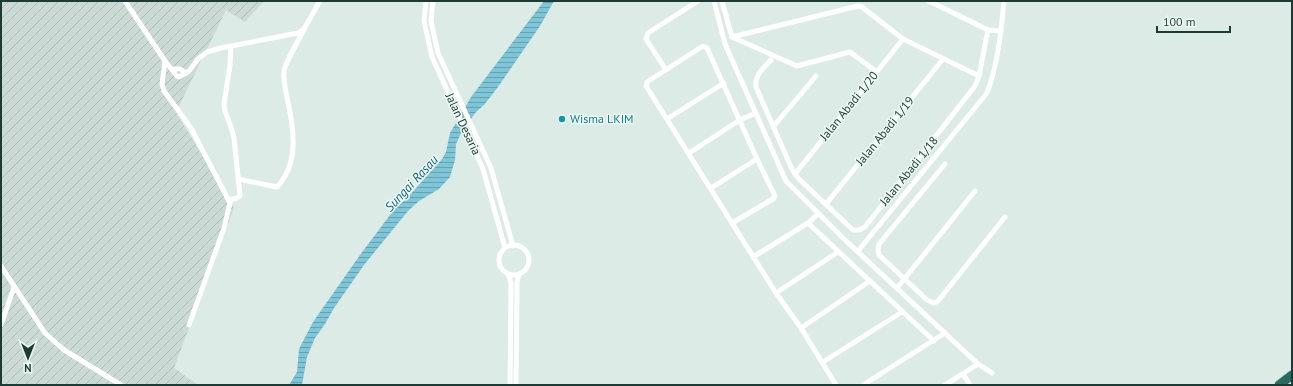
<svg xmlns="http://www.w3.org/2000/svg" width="1293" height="386" viewBox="0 0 1293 386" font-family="'PT Sans',sans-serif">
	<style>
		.industrial { fill: url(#industrial-furrows) }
		.water { fill: url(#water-rules) }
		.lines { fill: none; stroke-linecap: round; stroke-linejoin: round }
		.motorway-casing { stroke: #c0c8c6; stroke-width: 10 }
		.minor { stroke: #fff; stroke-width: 5 }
		.motorway { stroke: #266a60; stroke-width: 9 }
		.culture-dot { fill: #0f9aa8; stroke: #edf7f3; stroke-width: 1.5 }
		.labels { text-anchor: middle; stroke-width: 3; stroke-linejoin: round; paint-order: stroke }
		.street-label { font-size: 12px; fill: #1d3b35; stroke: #edf7f3 }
		.culture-label { font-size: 12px; fill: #0d838f; stroke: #edf7f3; text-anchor: start }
		.water-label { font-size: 13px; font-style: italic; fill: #12657d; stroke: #edf7f3 }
	</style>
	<defs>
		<pattern id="industrial-furrows" width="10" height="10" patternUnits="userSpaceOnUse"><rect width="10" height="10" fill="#cbdad4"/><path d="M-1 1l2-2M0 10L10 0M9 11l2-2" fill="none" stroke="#aebcb7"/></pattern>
		<pattern id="water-rules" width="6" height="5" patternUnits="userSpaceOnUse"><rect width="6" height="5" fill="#7dc5d7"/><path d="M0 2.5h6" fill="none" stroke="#66a1af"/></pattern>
	</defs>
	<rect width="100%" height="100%" fill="#dcebe5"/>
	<!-- industrial -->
	<polygon class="industrial" points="1,1 264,1 245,22 226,10 176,112 234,208 174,368 198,385 1,385"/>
	<!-- water -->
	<polygon class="water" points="544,1 554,1 540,26 498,87 484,105 476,112 462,131 456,144 455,160 450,177 439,189 419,201 408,211 364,265 334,308 325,324 315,338 307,357 302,385 289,385 297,372 299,349 313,322 360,255 393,211 409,196 442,159 446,152 450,133 471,97"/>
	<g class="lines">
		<!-- motorway casing -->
		<g class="motorway-casing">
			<polyline id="motorway" points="1279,385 1292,375"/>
		</g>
		<!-- minor -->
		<g class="minor">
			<polyline points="125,1 165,61 177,76 179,77 189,71 198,59 207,52 221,48 298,33 304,29 320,1"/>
			<polyline points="426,1 424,21 432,57 483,169 505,248"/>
			<polyline points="433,1 431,21 438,53 491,168 513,246"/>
			<polyline points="714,1 725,44 786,181 843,238 978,364 992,373"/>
			<polyline points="722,1 732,37 797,66 850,52 877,72"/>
			<polyline points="929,1 988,30 1001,31"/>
			<polyline points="732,37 858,6 862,7 903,39 979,76"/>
			<path d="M771,60C764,68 754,75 756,87L791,167L795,174L799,179L853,230H859L865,227L975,86L979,76L988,30"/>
			<polyline points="165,61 162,84 164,91 191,128 230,203 224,228 189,325"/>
			<polyline points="172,69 180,69 186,73"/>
			<polyline points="666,70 646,39 648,33 698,1"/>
			<polyline points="667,119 724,83"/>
			<polyline points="773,127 816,76"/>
			<polyline points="689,153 740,120 756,113"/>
			<polyline points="945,164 879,244 878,250 879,255 927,300 934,303 938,301 1005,217"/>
			<polyline points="795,174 903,39"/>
			<path d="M238,179L277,187C299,164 294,130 288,102C286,92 283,82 284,71C284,66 300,37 304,30"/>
			<polyline points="711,188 757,159"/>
			<polyline points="230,200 237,198 240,196 234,138 231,127 225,111 224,104 230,65 231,46"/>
			<polyline points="826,204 943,59"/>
			<polyline points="732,223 773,199 775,196 757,159 707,48 703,46 647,82 646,86 776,293 801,328 836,385"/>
			<polyline points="808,223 934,341"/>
			<circle cx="514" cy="260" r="15"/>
			<path d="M858,251L987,93C998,64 1001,32 1004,1"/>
			<polyline points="753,257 808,223 818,214"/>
			<polyline points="1,266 45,333 64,350 121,385"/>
			<polyline points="508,274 511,283 510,385"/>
			<polyline points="897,288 975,191"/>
			<polyline points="776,293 838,252"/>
			<polyline points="1,325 14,287"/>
			<polyline points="801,328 870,281"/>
			<polyline points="823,362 902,312"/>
			<polyline points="963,374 970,385"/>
			<polyline points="516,385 517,282 519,274"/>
			<polyline points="863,385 945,333"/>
			<polyline points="945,385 978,364"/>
		</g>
		<!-- motorway -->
		<use href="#motorway" class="motorway"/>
	</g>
	<!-- markers -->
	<circle class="culture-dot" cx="562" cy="119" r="4"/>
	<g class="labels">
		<!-- street labels -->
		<g class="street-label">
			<text transform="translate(849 106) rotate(-51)" y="4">Jalan Abadi 1/20</text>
			<text transform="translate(463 124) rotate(65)" y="4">Jalan Desaria</text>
			<text transform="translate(885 131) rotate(-51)" y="4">Jalan Abadi 1/19</text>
			<text transform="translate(909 171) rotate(-51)" y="4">Jalan Abadi 1/18</text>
		</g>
		<!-- culture labels -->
		<g class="culture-label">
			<text x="570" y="123">Wisma LKIM</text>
		</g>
		<!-- water labels -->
		<g class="water-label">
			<text transform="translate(411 183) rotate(-47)" y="5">Sungai Rasau</text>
		</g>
	</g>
	<!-- border -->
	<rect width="1293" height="386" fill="none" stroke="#1d3b35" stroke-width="4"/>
	<!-- north arrow -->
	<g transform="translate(28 358) rotate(180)" stroke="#edf7f3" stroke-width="3" paint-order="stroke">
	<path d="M0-3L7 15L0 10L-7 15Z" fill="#1d3b35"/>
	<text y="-6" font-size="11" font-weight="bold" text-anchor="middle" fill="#1d3b35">N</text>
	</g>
	<!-- scale -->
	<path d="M1157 26v6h73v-6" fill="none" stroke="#1d3b35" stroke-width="2"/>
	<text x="1163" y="26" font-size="12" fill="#1d3b35" stroke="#edf7f3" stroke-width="3" paint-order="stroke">100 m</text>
</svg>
